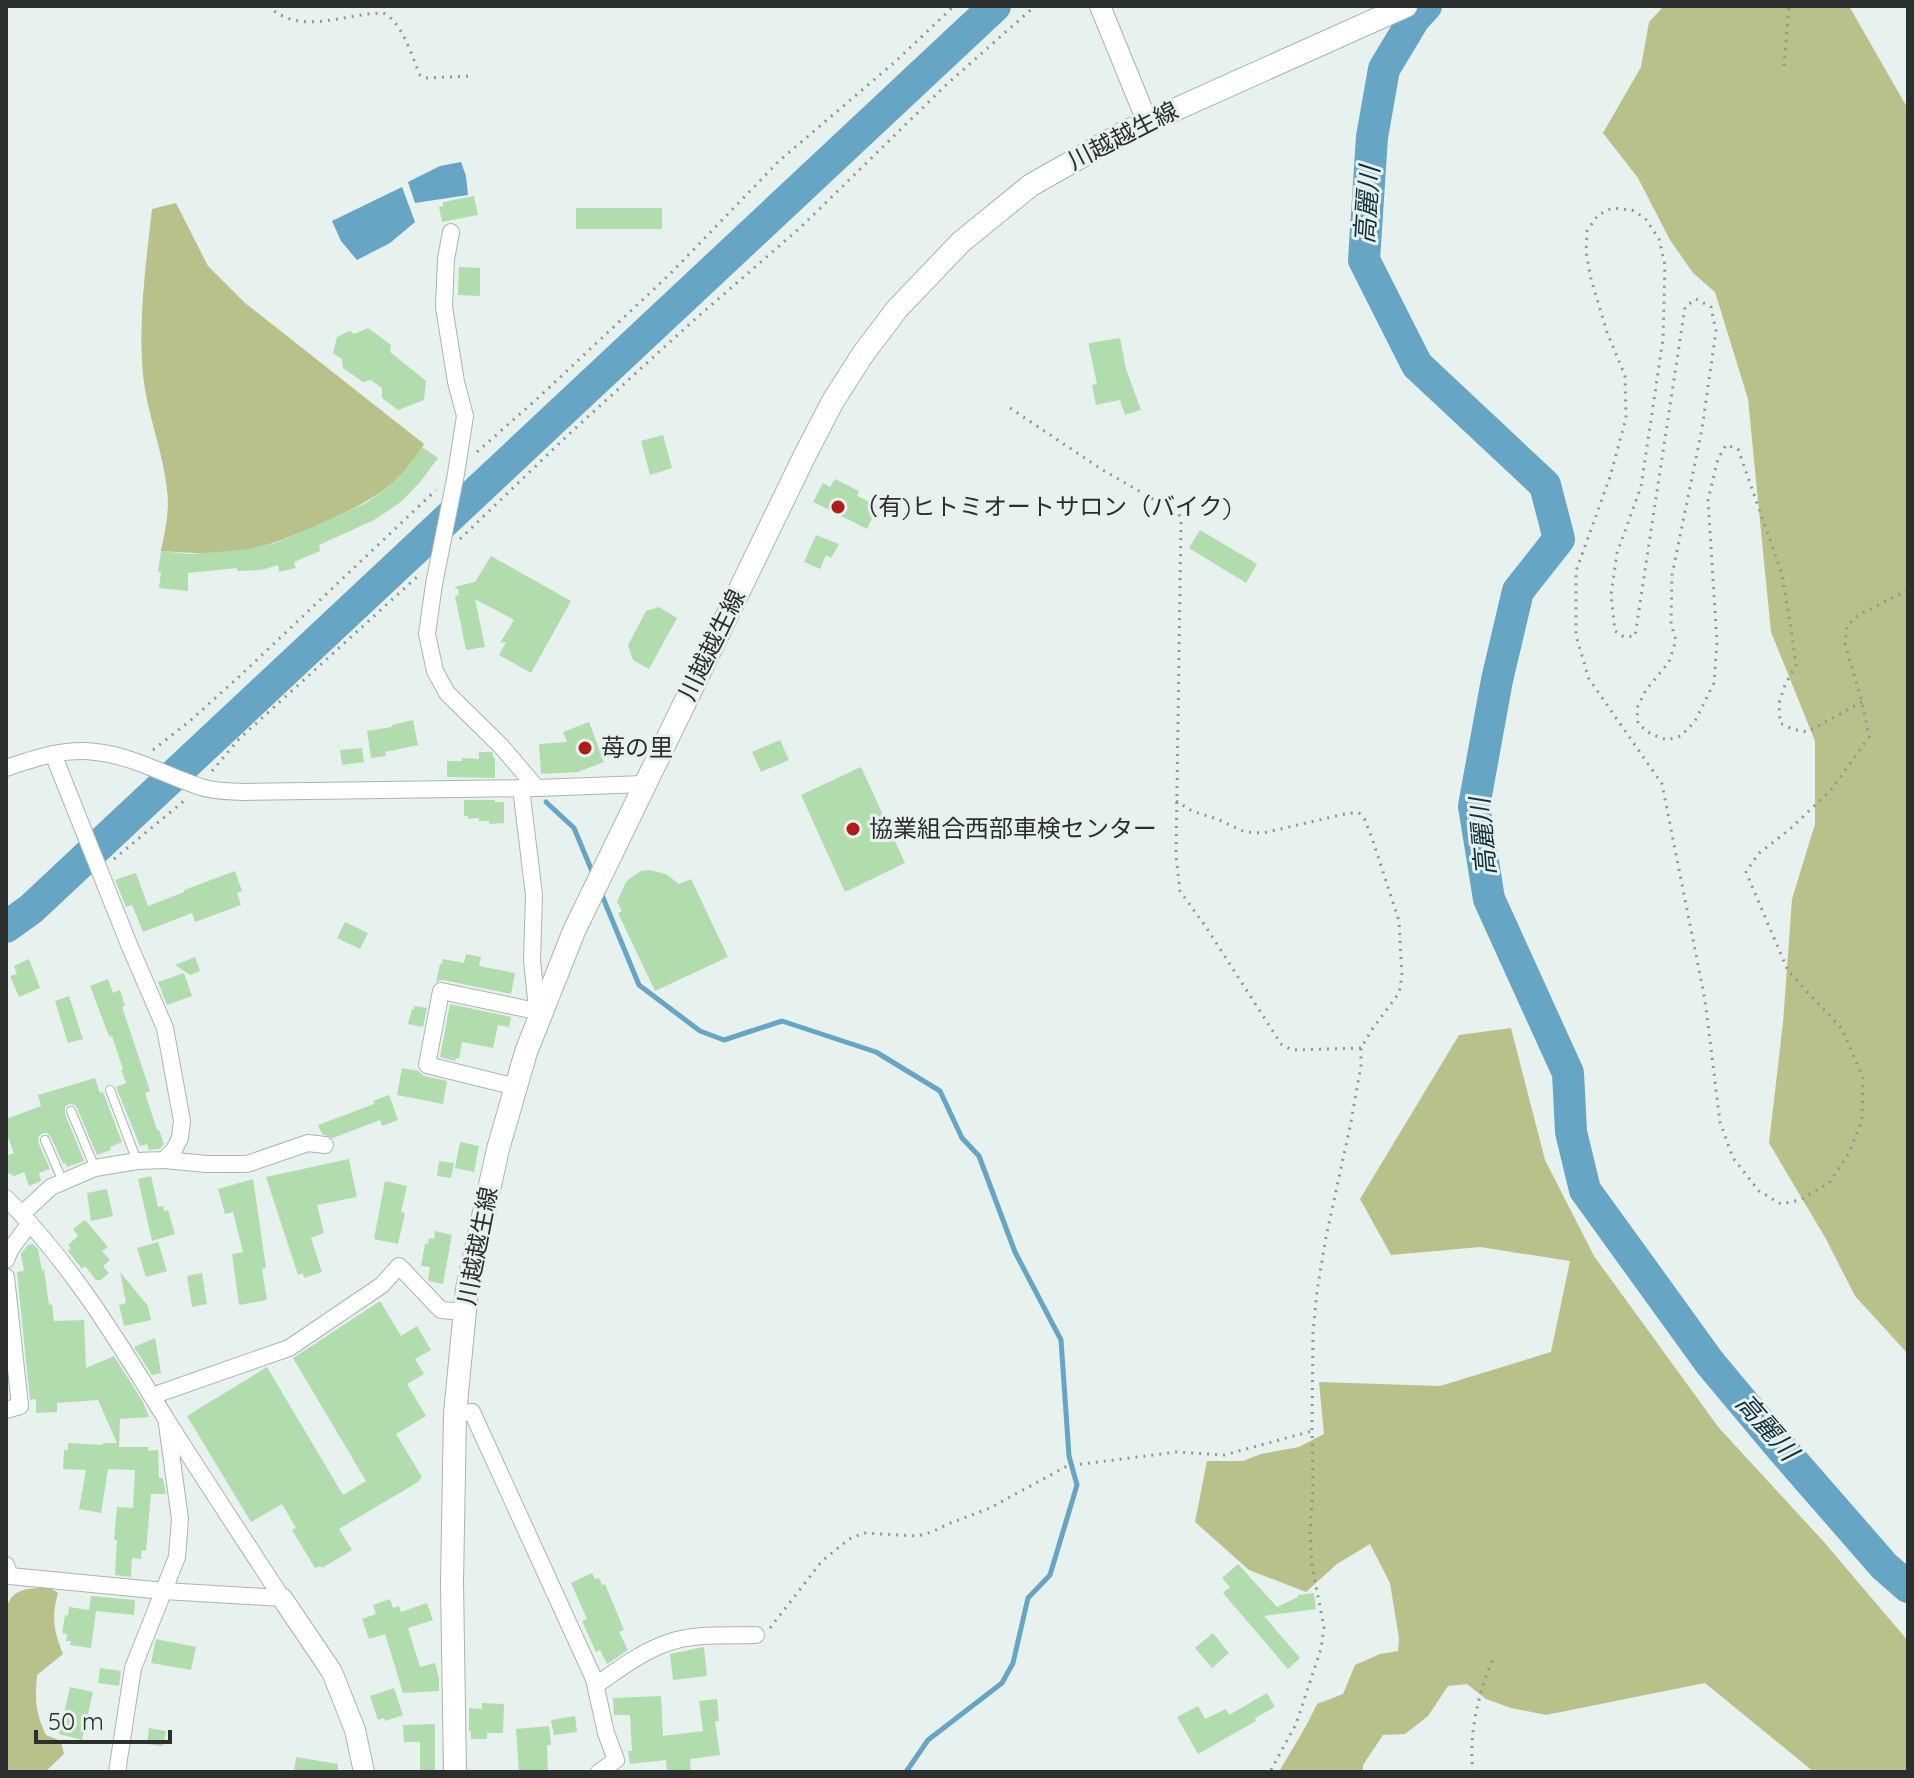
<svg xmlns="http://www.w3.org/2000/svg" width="1914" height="1778" viewBox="0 0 1914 1778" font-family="Quicksand,'Noto Sans JP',sans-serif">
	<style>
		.green { fill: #b9c18a }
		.water { fill: #66a5c3 }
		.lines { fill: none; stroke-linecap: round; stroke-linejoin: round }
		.stream { stroke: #66a5c3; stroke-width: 5 }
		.river { stroke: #66a5c3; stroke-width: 32 }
		.building { fill: #b1ddae }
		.service-casing { stroke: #abb4b1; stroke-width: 10 }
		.minor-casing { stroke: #abb4b1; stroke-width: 18 }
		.tertiary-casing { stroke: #abb4b1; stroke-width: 22 }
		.secondary-casing { stroke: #abb4b1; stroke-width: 24 }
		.path { stroke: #8f9693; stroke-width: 3; stroke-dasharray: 2 6; stroke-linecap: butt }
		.service { stroke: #fff; stroke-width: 8 }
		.minor { stroke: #fff; stroke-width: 16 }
		.tertiary { stroke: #fff; stroke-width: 20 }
		.secondary { stroke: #fff; stroke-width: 22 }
		.poi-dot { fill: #ae1c1b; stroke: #e7f1ed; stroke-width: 3 }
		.labels { text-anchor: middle; stroke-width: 6; stroke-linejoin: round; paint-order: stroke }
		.street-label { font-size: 24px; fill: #2b2f2d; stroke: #e7f1ed }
		.poi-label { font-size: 24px; fill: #2b2f2d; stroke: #e7f1ed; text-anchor: start }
		.water-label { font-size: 26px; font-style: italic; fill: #12303e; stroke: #e7f1ed }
	</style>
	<rect width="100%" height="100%" fill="#e7f1ed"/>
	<!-- green -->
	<g class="green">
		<polygon points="1664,6 1849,6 1908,109 1908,1354 1855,1296 1826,1239 1769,1143 1783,1023 1792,899 1815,824 1815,741 1771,632 1748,399 1715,292 1693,273 1670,240 1638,178 1603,133 1641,67 1649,22"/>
		<path d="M176,203L208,266L245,303L424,444C399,489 362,505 318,525C295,535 272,545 247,550C219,555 189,553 161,551C165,531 170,510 167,490C163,451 147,414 143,375C138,319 146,264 152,209Z"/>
		<path d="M1511,1028L1545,1160L1594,1256L1719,1428L1824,1542L1908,1641V1772H1814L1705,1683L1546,1715L1511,1708L1486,1699L1467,1684L1448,1686L1428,1716L1405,1734L1383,1735L1363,1765V1772H1279C1292,1749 1306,1728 1317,1704L1343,1694L1355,1665L1380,1654L1398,1651L1399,1638L1390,1583L1370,1544L1337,1564L1306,1592L1249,1570L1195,1522L1207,1461H1243L1261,1454L1299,1447L1324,1434L1319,1382L1440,1386L1551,1352L1570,1261L1480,1247L1391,1255L1360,1199L1459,1035Z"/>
		<path d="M49,1587L58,1593C51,1618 54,1631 63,1654L37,1675C35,1701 35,1711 46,1735L61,1741L64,1754L45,1772H6V1610C12,1586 27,1590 49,1587Z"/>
	</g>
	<!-- water -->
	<g class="water">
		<polygon points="461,162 466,176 468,195 415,203 408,182 440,166"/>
		<polygon points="402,187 415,222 390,243 357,260 341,241 332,221"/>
	</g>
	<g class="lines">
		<!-- stream -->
		<g class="stream">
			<polyline points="546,802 574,828 594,876"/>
			<polyline points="601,893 639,985 700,1031 724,1040 782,1021 876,1052 940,1091 962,1138 979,1156 1015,1252 1061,1340 1069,1456 1077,1485 1050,1575 1028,1598 1013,1663 1002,1683 928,1740 906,1772"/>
		</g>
		<!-- river -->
		<g class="river">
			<polyline points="1426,6 1414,19 1384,69 1372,137 1364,260 1417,365 1545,485 1559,539 1518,591 1497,680 1474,806 1489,899 1568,1073 1571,1132 1585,1190 1710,1363 1782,1449 1884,1566 1908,1587"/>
			<polyline points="6,927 31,909 995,6"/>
		</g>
	</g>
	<!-- building -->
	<g class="building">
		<polygon points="474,196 478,215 442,222 439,207 443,206 443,202"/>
		<rect x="576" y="208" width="86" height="21"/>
		<polygon points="459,267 480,268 480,296 458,295"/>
		<polygon points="368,328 391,345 390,352 426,381 424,400 398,410 382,398 382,388 371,380 363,382 343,368 342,359 333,353 337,337 350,331 354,334"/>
		<polygon points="1120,338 1126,369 1141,410 1125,415 1120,400 1096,405 1092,385 1097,384 1089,347 1089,343"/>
		<polygon points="663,435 672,468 650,475 641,441"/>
		<polygon points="422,447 438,458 421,481 401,502 374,520 319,545 320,551 294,562 296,568 279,572 278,565 261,570 237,571 237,568 188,573 188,591 159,588 161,572 158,572 161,551 190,554 243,550 275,543 293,536 366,503 387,488 406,469"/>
		<polygon points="835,479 859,491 857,496 878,506 867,529 813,502 823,483 830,487"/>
		<polygon points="1200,530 1257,564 1246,583 1189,548"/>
		<polygon points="816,535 839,544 831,558 826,555 820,569 804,562"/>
		<polygon points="491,556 571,601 531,673 499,655 506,642 500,643 514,620 475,599 485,647 466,650 455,596 459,595 458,589 454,587 475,582"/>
		<polygon points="659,607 677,618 649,669 633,660 628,645 646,611"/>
		<polygon points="413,720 418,745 385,752 386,756 371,758 367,731 392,727 392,725"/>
		<polygon points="589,722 604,762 578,772 541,774 539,744 567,742 563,732"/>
		<polygon points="780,740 789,760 761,772 752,752"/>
		<polygon points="362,748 364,762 342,765 340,750"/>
		<polygon points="479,752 492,752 493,754 493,758 495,758 495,778 447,777 447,761 462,761 462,758 479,759"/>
		<polygon points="861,767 905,863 845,892 801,795"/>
		<polygon points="464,800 495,800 495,802 504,802 504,823 489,824 489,821 479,821 479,818 468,819 468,816 464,816"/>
		<polygon points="650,870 666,874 679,884 691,879 728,957 655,991 618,913 622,911 617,902 625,884 629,879 641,871"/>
		<polygon points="235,871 242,891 237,893 241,905 195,922 192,913 143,932 132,905 126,907 115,880 136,873 148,906 184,892 184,890"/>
		<polygon points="345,922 368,933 360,949 337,938"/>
		<polygon points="466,954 481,957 479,966 515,973 511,994 443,980 436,982 440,964 442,964 443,959 464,963"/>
		<polygon points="195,957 200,971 190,975 175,965"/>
		<polygon points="29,959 40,988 19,997 10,976 17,974 14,966"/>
		<polygon points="184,973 192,996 167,1005 158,982"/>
		<polygon points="108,979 113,993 120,990 125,1006 122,1007 150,1091 145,1093 157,1130 159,1130 164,1144 159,1149 149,1150 147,1144 140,1146 116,1087 126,1083 121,1070 123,1069 112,1036 110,1037 107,1031 90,986"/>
		<polygon points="69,996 83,1039 68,1043 55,1001"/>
		<polygon points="450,1004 511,1017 509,1027 498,1025 493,1048 462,1042 459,1059 456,1058 455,1061 440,1057"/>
		<polygon points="415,1006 427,1008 423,1027 408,1024 412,1009 414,1009"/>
		<polygon points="402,1068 418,1071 424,1076 447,1081 443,1104 397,1095"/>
		<polygon points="95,1078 100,1093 103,1092 122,1142 110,1147 111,1150 97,1155 77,1108 75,1105 69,1104 65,1107 65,1114 84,1161 67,1167 65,1163 63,1164 51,1137 47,1133 43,1133 39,1136 38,1142 50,1169 39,1173 41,1181 29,1186 24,1172 14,1176 6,1172 6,1156 14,1153 6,1132 6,1119 41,1106 38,1095"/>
		<polygon points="389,1095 398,1120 382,1126 380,1120 333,1138 322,1134 318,1125 374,1104 373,1101"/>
		<polygon points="460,1142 479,1146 474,1172 455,1168"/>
		<polygon points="349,1159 357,1197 317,1205 324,1233 311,1238 322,1272 304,1278 303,1273 298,1275 266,1177"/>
		<polygon points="439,1161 454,1163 451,1178 437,1176"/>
		<polygon points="151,1176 158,1207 163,1206 164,1211 168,1210 175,1234 152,1241 138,1179"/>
		<polygon points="253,1179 266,1268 262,1269 267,1300 239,1305 232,1254 243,1252 233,1212 225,1214 218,1189"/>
		<polygon points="385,1181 407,1186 401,1212 405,1213 398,1244 374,1239"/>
		<polygon points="107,1189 113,1216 91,1221 87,1193"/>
		<polygon points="85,1220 108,1247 102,1251 110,1260 103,1266 109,1273 101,1280 96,1280 85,1266 82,1269 68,1251 71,1248 68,1245 78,1236 73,1229"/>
		<polygon points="435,1231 452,1235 443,1284 429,1281 428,1280 430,1267 421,1266 425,1244 428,1244 429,1238 434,1239"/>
		<polygon points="158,1242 167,1271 146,1277 137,1248"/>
		<polygon points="33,1244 38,1249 42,1271 44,1269 49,1305 52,1304 54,1321 84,1320 86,1368 114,1356 143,1402 149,1417 120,1419 119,1447 149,1447 148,1451 158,1450 159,1478 163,1478 166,1494 151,1494 146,1551 142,1550 141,1559 132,1558 131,1577 115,1575 117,1540 114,1540 117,1507 133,1508 135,1470 108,1469 101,1513 79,1509 86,1470 63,1469 64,1450 68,1450 68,1443 103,1445 103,1443 117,1443 98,1400 57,1403 57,1412 36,1413 36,1399 30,1400 17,1272 24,1271 21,1254 28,1245"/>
		<polygon points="120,1272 148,1306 151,1320 124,1326 119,1305 126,1303"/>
		<polygon points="202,1273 207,1304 192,1307 187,1276"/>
		<polygon points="380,1301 401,1336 417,1326 431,1350 415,1359 424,1374 407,1384 426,1416 396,1434 422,1477 418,1482 339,1529 352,1550 322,1568 320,1566 315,1568 292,1530 296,1528 282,1504 251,1522 187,1416 267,1367 343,1495 366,1481 293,1358"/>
		<polygon points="155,1338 161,1373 152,1375 134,1347"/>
		<polygon points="1238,1564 1277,1607 1298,1597 1298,1595 1314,1593 1316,1609 1264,1616 1300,1658 1288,1669 1223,1593 1230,1587 1222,1578"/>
		<polygon points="592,1573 595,1579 599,1578 602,1585 605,1584 624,1630 619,1632 628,1650 607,1664 600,1650 596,1652 582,1621 587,1619 571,1583"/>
		<polygon points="91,1596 135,1600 134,1615 96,1611 91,1648 70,1645 71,1641 66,1641 67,1634 62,1633 65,1615 68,1616 69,1607 89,1610"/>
		<polygon points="390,1599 393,1608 399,1606 401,1612 427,1603 433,1620 408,1628 420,1667 435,1663 439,1678 439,1691 403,1693 385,1634 369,1639 362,1619 376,1614 373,1605"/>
		<polygon points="1213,1633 1229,1653 1212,1668 1195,1648"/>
		<polygon points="156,1639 196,1647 191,1670 151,1663"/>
		<polygon points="704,1647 707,1676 673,1680 670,1654"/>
		<polygon points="100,1668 121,1671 119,1686 98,1683"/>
		<polygon points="70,1687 93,1692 82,1740 59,1734"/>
		<polygon points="394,1688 403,1715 385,1721 384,1718 378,1720 370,1696"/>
		<polygon points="1267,1693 1275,1707 1255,1718 1256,1721 1198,1754 1177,1717 1198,1706 1205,1719 1226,1709 1229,1715"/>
		<polygon points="661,1696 663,1736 703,1731 699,1701 717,1699 719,1721 715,1721 720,1755 690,1759 691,1772 667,1772 666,1760 630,1764 628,1751 632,1751 630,1715 614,1715 613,1698"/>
		<polygon points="482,1703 504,1704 503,1733 487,1733 487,1739 471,1739 471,1731 469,1731 469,1708 482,1709"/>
		<polygon points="575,1716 577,1732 554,1735 551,1720"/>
		<polygon points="435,1724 435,1772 420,1772 420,1742 404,1742 403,1725"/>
		<polygon points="549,1726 551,1745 547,1745 548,1772 519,1772 516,1729"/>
		<polygon points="149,1728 166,1731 163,1746 147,1744"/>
		<polygon points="296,1757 338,1764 338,1772 294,1772"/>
	</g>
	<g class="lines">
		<!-- service casing -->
		<g class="service-casing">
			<g id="service">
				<polyline points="110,1090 137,1161"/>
				<polyline points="71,1111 95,1168"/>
				<polyline points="45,1140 63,1182"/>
			</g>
		</g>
		<!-- minor casing -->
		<g class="minor-casing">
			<g id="minor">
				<polyline points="451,232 446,259 444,307 456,382 465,416 456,474 434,584 427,634 435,671 447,693 500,745 537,788"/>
				<path d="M6,768C35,758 65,748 96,752C134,756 166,776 201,787C215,792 230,791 244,792L537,788L644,784"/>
				<polyline points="521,788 534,895 532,960 538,1019"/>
				<polyline points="516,1087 427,1065 441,991 536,1011"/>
				<polyline points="164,1160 207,1164 247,1164 308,1143 325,1145"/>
				<path d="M6,1198C71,1263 118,1341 166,1419C204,1479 243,1538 282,1598"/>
				<polyline points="22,1214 51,1187 95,1168 137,1161 164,1160 174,1150 180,1138 182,1121 165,1028 130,947 53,754"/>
				<polyline points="6,1260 10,1250 30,1223"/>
				<polyline points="6,1277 20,1406 6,1410"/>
				<polyline points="152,1396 289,1348 382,1285 399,1266 441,1310 465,1312"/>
				<polyline points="455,1414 472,1412 594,1679 606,1733 616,1760 599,1772"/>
				<polyline points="6,1565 10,1576 164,1591 282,1598"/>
				<path d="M596,1685C618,1670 641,1652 667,1643C694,1633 728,1636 756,1635"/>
				<polyline points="117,1772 133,1668 177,1557 180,1519 167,1424"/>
			</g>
		</g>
		<!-- tertiary casing -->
		<g class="tertiary-casing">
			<g id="tertiary">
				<polyline points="1100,6 1147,121"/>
				<polyline points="282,1598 332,1672 355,1730 364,1772"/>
			</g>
		</g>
		<!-- secondary casing -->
		<g class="secondary-casing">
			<polyline id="secondary" points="455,1772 452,1583 455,1414 467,1289 498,1149 526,1052 574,931 805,455 833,401 863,354 897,309 961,242 1031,185 1125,132 1406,6"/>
		</g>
		<!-- path -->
		<g class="path">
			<path d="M268,6C302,37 344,13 383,13C402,21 412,57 420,75L426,78L472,76"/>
			<polyline points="1784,66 1789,6"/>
			<polyline points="1010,408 1101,469 1179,514 1181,521 1176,856 1180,891 1206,927 1281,1044 1292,1050 1361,1048"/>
			<polyline points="477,452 538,398 670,274 779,161 896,61 954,6"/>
			<polyline points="460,539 568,435 693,321 801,227 947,84 1035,6"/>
			<polyline points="1862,702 1807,732 1792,729 1780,723 1779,703 1785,685 1796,665 1792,636 1782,574 1738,449 1726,445 1718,459 1708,500 1717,642 1714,683 1695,721 1681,736 1667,740 1651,734 1638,724 1637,708 1646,690 1669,662 1676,640 1671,624 1672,575 1702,429 1716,331 1711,307 1696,299 1685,307 1635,636 1624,637 1615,631 1611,595 1617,553 1641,487 1663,339 1665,265 1659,239 1645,218 1632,210 1612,208 1598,215 1587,231 1586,252 1591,279 1607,332 1625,376 1626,418 1610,477 1576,571 1576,636 1589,679 1662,784 1705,1000 1720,1122 1733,1158 1759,1191 1781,1204 1800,1200 1829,1183 1849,1153 1862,1120 1863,1078 1842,1029 1788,971 1746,872 1758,854 1789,830 1831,790 1869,737 1862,702 1845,644 1847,627 1855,617 1908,590"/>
			<polyline points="153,750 191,720 243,673 436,490"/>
			<polyline points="212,771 239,739 418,576"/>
			<polyline points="1176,801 1192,811 1217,819 1245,832 1263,833 1349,813 1359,813 1365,820 1373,841 1399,921 1402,976 1399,993 1373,1028 1361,1048 1361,1066 1350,1127 1326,1237 1317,1291 1313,1333 1312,1431 1313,1487 1310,1532 1312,1566 1324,1627 1321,1649 1296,1724 1270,1772"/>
			<polyline points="114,859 185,800"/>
			<polyline points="770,1628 822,1561 849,1539 864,1533 917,1536 932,1532 948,1524 990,1508 1067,1466 1176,1452 1224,1455 1312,1431"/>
			<path d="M1473,1772C1468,1734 1479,1691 1494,1656"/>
		</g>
		<!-- service -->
		<use href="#service" class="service"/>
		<!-- minor -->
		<use href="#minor" class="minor"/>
		<!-- tertiary -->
		<use href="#tertiary" class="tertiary"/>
		<!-- secondary -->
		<use href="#secondary" class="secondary"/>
	</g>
	<!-- markers -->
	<g class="poi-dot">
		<circle cx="838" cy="507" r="8"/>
		<circle cx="585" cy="748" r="8"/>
		<circle cx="853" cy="829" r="8"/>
	</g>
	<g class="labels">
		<!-- street labels -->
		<g class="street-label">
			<text transform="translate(1123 136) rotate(-27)" y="8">川越越生線</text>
			<text transform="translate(712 645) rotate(-64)" y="8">川越越生線</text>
			<text transform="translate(478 1246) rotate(-79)" y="8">川越越生線</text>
		</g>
		<!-- poi labels -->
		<g class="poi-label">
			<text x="854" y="515">（有)ヒトミオートサロン（バイク)</text>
			<text x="601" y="756">苺の里</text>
			<text x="869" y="837">協業組合西部車検センター</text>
		</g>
		<!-- water labels -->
		<g class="water-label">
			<text transform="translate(1367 205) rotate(-86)" y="9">高麗川</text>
			<text transform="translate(1483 837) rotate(-95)" y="9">高麗川</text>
			<text transform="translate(1767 1427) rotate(49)" y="9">高麗川</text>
		</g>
	</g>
	<!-- border -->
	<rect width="1914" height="1778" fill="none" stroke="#2b2f2d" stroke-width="16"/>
	<!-- scale -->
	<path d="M36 1730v12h134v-12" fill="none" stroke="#2b2f2d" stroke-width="4"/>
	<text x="48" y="1730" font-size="24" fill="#2b2f2d" stroke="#e7f1ed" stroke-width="6" paint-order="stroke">50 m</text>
</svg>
